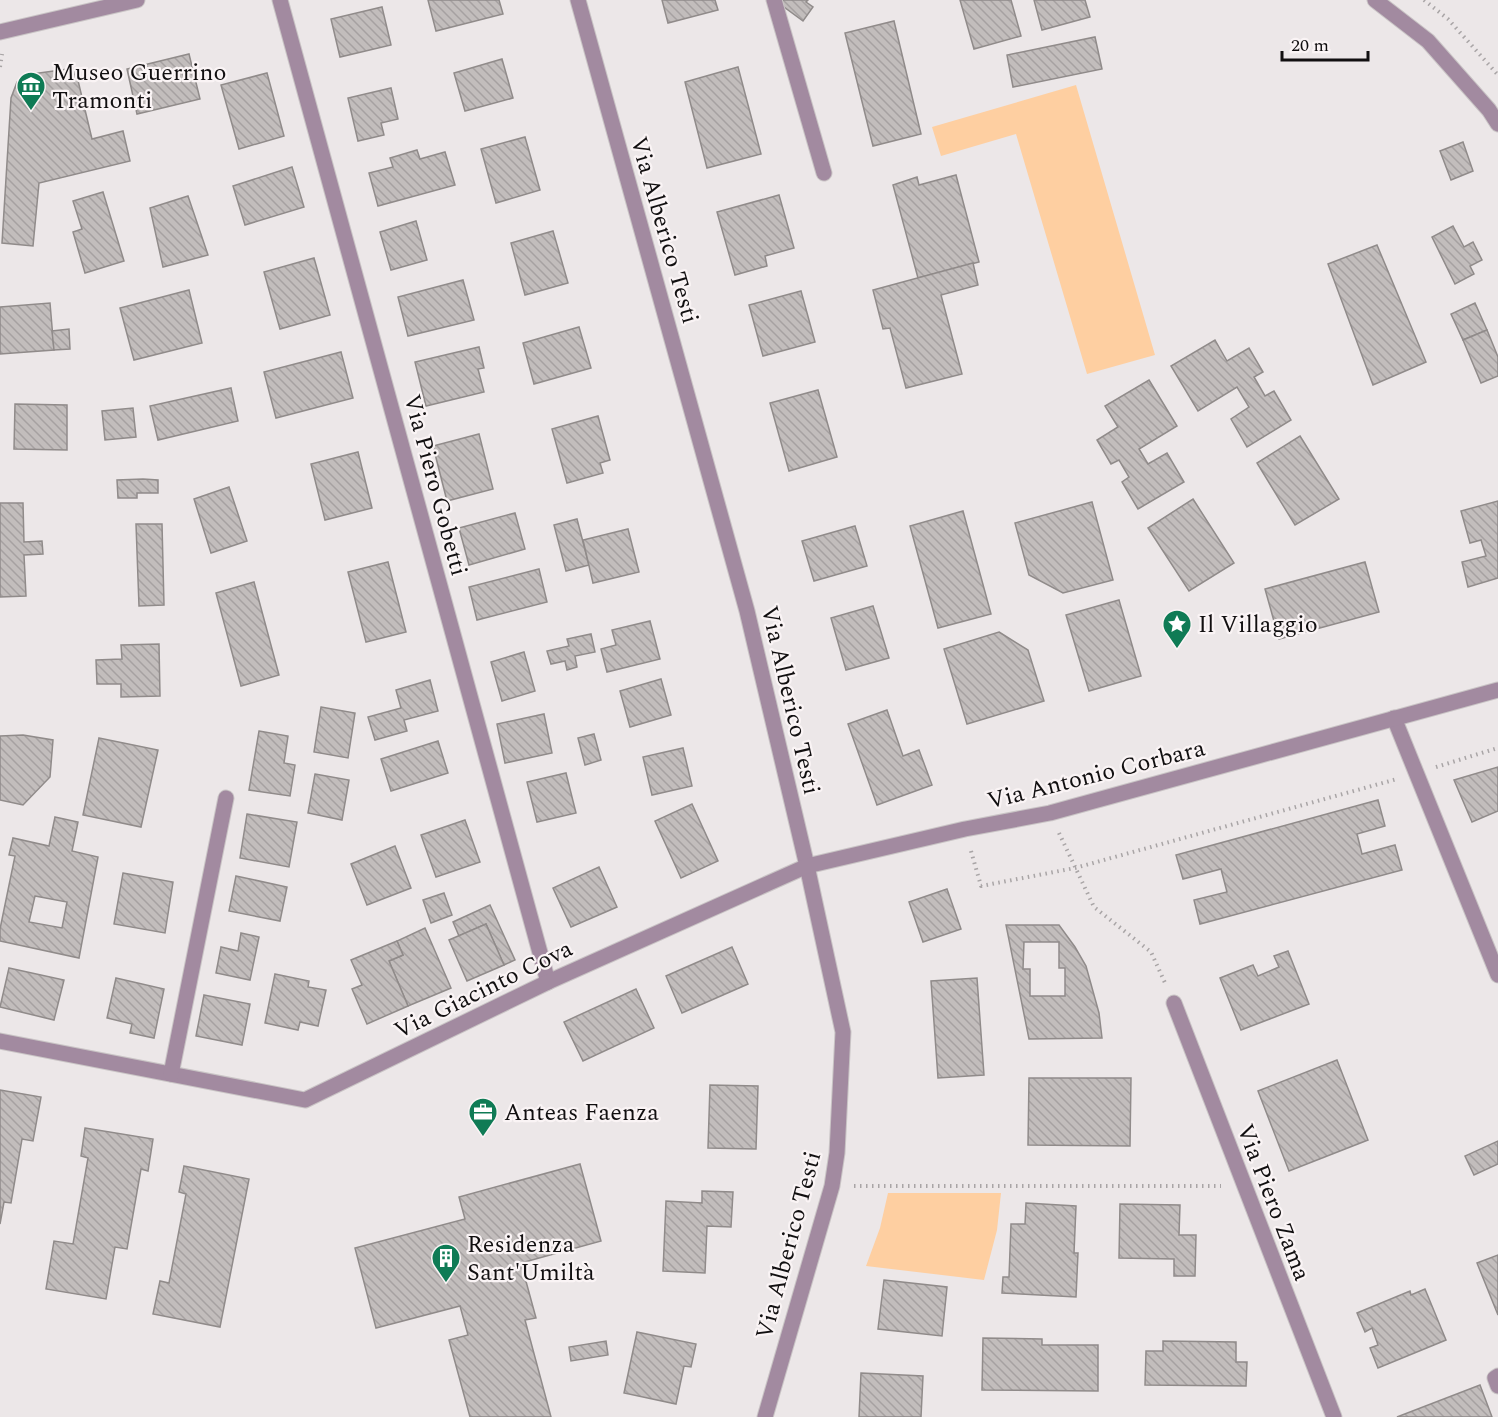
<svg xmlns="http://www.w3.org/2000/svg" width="1498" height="1417" viewBox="0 0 1498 1417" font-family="Spectral,serif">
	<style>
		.green { fill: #fecfa1 }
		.building { fill: url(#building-back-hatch); stroke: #908b8a; stroke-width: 1.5; fill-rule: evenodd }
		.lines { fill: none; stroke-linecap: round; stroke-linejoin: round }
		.street-casing { stroke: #c9c4c5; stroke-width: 17 }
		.path { stroke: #a9a5a6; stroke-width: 4; stroke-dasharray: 1.5 4.5; stroke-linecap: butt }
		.street { stroke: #a28aa0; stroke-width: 15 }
		.labels { text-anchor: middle; stroke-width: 4.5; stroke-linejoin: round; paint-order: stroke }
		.poi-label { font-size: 24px; fill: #110f10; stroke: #faf4f5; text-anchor: start }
		.street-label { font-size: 24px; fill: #110f10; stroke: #faf4f5 }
	</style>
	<defs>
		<pattern id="building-back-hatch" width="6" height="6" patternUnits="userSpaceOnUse" patternTransform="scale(1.5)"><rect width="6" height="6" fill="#c2bdbc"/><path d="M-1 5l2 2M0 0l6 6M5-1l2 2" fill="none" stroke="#a6a1a1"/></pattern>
	</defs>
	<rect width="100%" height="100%" fill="#ece7e8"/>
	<!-- green -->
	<g class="green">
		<polygon points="1076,85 1155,355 1087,374 1016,134 941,156 932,127"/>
		<polygon points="888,1193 1001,1193 997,1230 984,1280 866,1266 880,1228"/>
	</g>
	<!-- building -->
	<g class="building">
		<polygon points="428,0 499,0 503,14 436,31"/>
		<polygon points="662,0 715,0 718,10 668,23"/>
		<polygon points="783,0 808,0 806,2 813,7 803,21 780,4"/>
		<polygon points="960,0 1011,0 1021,36 974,49"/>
		<polygon points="1034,0 1085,0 1090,17 1042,30"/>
		<polygon points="382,7 391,45 340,57 331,19"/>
		<polygon points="894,21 921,134 873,146 845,33"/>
		<polygon points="1095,37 1102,69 1013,87 1007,55"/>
		<polygon points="189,54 200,99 137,114 127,69"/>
		<polygon points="502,59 513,98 465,111 454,73"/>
		<polygon points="738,67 761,154 707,168 685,82"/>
		<polygon points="75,68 92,139 123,131 130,161 39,183 33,246 2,243 11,98 17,82 32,74"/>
		<polygon points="267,73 284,136 239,149 221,85"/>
		<polygon points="391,88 398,119 381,123 384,135 358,141 348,98"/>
		<polygon points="525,137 540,190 496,203 481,149"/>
		<polygon points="1463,142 1473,171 1451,180 1440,151"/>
		<polygon points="417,150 420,159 445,152 455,185 378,206 369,173 393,167 390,158"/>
		<polygon points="292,167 304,207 245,225 233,186"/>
		<polygon points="956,175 979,262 918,278 893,185 917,177 919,185"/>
		<polygon points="103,192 124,261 85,273 73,232 82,229 73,201"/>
		<polygon points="779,195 794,248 765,256 767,266 735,275 717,212"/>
		<polygon points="188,196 208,255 163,267 150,208"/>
		<polygon points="416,221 427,260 391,270 380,232"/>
		<polygon points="1453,226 1464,247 1473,242 1482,260 1470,266 1474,274 1455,284 1432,237"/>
		<polygon points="553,231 568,283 525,295 511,243"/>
		<polygon points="1377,245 1426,362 1373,385 1328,264"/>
		<polygon points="314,258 330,315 280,329 264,272"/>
		<polygon points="973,263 978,285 941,295 962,374 906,388 890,328 883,329 873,290"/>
		<polygon points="463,280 474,320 408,336 398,297"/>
		<polygon points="189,290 202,343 134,360 120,308"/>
		<polygon points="801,291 815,342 763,356 749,305"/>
		<polygon points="50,303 54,350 0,354 0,307"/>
		<polygon points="1475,303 1487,330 1463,340 1451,314"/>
		<polygon points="579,327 591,368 534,384 523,343"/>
		<polygon points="69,329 70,349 54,350 52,331"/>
		<polygon points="1487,330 1498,357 1498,376 1481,383 1463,340"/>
		<polygon points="1215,340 1227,361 1249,348 1263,372 1254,377 1265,396 1274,391 1291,420 1247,447 1231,419 1249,407 1237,387 1198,411 1171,366"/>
		<polygon points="479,347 484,368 478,369 484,392 426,406 415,362"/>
		<polygon points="341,352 353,398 276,418 264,372"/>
		<polygon points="1149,380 1177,426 1139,449 1148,464 1167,453 1184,482 1138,509 1122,482 1129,477 1119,460 1111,464 1097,440 1118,427 1105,406"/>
		<polygon points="231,388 238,421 158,440 150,406"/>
		<polygon points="818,390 837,457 789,471 770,403"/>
		<polygon points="15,404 67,405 67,450 14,449"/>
		<polygon points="133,408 136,437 105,440 102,411"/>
		<polygon points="598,416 610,460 600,463 603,473 567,483 552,429"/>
		<polygon points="479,434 493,489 447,501 433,446"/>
		<polygon points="1300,436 1339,499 1295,525 1257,463"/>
		<polygon points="358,452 372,508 325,520 311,464"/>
		<polygon points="143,479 158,480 158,493 137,493 137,498 118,498 117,480"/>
		<polygon points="229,487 247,541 211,553 194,499"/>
		<polygon points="1193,499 1234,563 1189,591 1148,528"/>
		<polygon points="1498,501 1498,578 1468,587 1462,562 1486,556 1481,540 1470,543 1461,511"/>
		<polygon points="1092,502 1113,580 1063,593 1029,575 1015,523"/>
		<polygon points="0,503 23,503 24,542 42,541 43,554 24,555 26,596 0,597"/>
		<polygon points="963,511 991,614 938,628 910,526"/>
		<polygon points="515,513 525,549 469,565 459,528"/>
		<polygon points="577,519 589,565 566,571 554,525"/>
		<polygon points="136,524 162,524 164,605 139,606"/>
		<polygon points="855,526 867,566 814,581 802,541"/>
		<polygon points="628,529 639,572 593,583 583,540"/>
		<polygon points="388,562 406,632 366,642 348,572"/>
		<polygon points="1365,562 1379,612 1279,639 1265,589"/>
		<polygon points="539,569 547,602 477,620 469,587"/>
		<polygon points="254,582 279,675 241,686 216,593"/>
		<polygon points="1119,600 1141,676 1089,691 1066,615"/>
		<polygon points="873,606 889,658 846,670 831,618"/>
		<polygon points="650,621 660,659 607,672 601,649 616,645 612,630"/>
		<polygon points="999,632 1028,650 1044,701 967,724 944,649"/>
		<polygon points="591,634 595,652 575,656 577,667 567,670 565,661 551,664 547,651 569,646 567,639"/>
		<polygon points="159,644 160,696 121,697 121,684 97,684 96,660 122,659 121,645"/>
		<polygon points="524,652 535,691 502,701 491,662"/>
		<polygon points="661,679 671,715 630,727 620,691"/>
		<polygon points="430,680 438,711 404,720 407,731 375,740 368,717 401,708 396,690"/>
		<polygon points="321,707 355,713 348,758 314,752"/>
		<polygon points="887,710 903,756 919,750 932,785 877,805 848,724"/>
		<polygon points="544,714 552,753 505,763 497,724"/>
		<polygon points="259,731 288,736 284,763 295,765 290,796 249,790"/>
		<polygon points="594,734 601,760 585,765 578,738"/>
		<polygon points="23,735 53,740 50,777 23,805 0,800 0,736"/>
		<polygon points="99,738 158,750 141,827 83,815"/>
		<polygon points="438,741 448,773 391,791 381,759"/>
		<polygon points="683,748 692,786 652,795 643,757"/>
		<polygon points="1498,767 1498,811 1472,822 1454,780"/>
		<polygon points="566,773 576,813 537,822 527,782"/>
		<polygon points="315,774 349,780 342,820 308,813"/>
		<polygon points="1378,800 1385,826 1357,834 1362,854 1395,845 1402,870 1200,924 1194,900 1227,892 1221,869 1183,879 1176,855"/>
		<polygon points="692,804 718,861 681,878 655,821"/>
		<polygon points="247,814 297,822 289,867 240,858"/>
		<path d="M55,817L78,822L72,851L98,857L79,958L0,941V929L15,856L9,855L13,838L49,846ZM35,896L67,902L62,928L29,922Z"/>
		<polygon points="465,820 480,862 436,877 421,835"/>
		<polygon points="395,846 411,888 367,905 351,864"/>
		<polygon points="599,867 617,907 571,927 553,888"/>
		<polygon points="123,873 173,882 165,933 114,924"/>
		<polygon points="236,876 287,887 280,921 229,911"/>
		<polygon points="947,889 961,929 923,942 909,902"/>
		<polygon points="444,893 452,915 431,923 423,900"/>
		<polygon points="490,905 515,960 504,965 486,924 459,936 453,922"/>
		<polygon points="486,924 504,965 467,981 449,940"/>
		<path d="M1006,925H1059L1075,947L1086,966L1099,1013L1102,1038L1029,1039ZM1024,942H1059V968H1065V996H1030V969H1023Z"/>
		<polygon points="425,928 451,988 408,1006 389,961 403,955 397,941"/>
		<polygon points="241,933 259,937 250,980 216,973 221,947 238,951"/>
		<polygon points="397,941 403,955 389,961 408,1006 367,1024 352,989 362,985 351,960"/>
		<polygon points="732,947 748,984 682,1013 666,976"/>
		<polygon points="1288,951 1309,1004 1241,1030 1220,978 1253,965 1258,976 1279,967 1274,956"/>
		<polygon points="9,968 64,980 54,1020 0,1007"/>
		<polygon points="275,974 309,981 308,987 326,990 318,1026 300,1022 298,1030 265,1023"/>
		<polygon points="116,978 164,989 154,1038 130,1033 132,1024 107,1018"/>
		<polygon points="977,978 984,1075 938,1078 931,981"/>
		<polygon points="636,989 654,1028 583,1061 564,1022"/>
		<polygon points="204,995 250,1004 242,1045 196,1036"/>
		<polygon points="1337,1060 1368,1140 1289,1171 1258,1091"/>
		<polygon points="1029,1078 1131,1078 1130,1146 1028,1145"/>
		<polygon points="710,1085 758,1086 756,1149 708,1148"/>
		<polygon points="0,1090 41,1097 33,1141 22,1139 11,1203 4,1202 0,1224"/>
		<polygon points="85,1128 153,1139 148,1171 141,1169 127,1249 115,1247 106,1299 46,1289 54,1241 73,1244 88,1158 81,1156"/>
		<polygon points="1498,1141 1498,1164 1474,1175 1465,1156"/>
		<polygon points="580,1164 601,1241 521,1263 536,1318 525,1320 551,1417 470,1417 449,1340 468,1335 460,1306 376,1328 355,1248 465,1219 459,1197"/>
		<polygon points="184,1166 249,1179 220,1327 153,1314 160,1281 169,1283 186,1194 179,1192"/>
		<polygon points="702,1191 733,1192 731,1227 707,1226 705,1273 663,1271 666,1201 702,1203"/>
		<polygon points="1026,1203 1076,1206 1074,1253 1078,1253 1076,1297 1002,1293 1003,1277 1009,1277 1011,1224 1025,1224"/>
		<polygon points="1120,1204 1180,1205 1179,1235 1196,1235 1195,1276 1174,1276 1174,1259 1119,1258"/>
		<polygon points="1498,1255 1498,1315 1477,1263"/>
		<polygon points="884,1280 947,1287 942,1336 878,1329"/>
		<polygon points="1425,1289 1446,1340 1378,1368 1370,1348 1378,1345 1372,1328 1365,1332 1357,1313 1410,1291 1411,1295"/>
		<polygon points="637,1332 696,1344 691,1367 684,1366 676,1404 624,1393"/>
		<polygon points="983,1338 1042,1339 1042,1345 1098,1345 1098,1391 982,1390"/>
		<polygon points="606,1341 608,1355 571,1361 569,1347"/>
		<polygon points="1163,1341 1236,1342 1236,1362 1247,1362 1246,1386 1145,1385 1146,1351 1163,1351"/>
		<polygon points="861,1373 923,1376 921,1417 859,1417"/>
		<polygon points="1480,1385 1492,1417 1397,1417"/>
	</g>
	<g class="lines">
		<!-- street casing -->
		<g class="street-casing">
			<g id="street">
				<polyline points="280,0 548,982"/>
				<polyline points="578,0 747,611 807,866 843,1032 837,1153 832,1186 765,1417"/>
				<polyline points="774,0 824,173"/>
				<polyline points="1375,0 1428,41 1489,110 1498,124"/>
				<polyline points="0,32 137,0"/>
				<polyline points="1394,718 1498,975"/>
				<polyline points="1174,1003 1334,1417"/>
				<polyline points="0,1041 305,1100 548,982 807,866 965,829 1050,813 1498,690"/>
				<polyline points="171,1074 226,798"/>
				<polyline points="1498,1376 1495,1378 1498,1386"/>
			</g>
		</g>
		<!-- path -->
		<g class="path">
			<polyline points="1424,0 1448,19 1498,75"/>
			<polyline points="0,67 2,54"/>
			<polyline points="1436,767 1498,748"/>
			<polyline points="1059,833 1094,907 1151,952 1166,985"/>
			<polyline points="971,851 981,886 1075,868 1397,779"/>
			<polyline points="854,1186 1221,1186"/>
		</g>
		<!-- street -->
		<use href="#street" class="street"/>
	</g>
	<!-- icons -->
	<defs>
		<g id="museum-pin" transform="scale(1.5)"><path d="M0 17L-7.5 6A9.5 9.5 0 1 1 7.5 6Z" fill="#0f7b55" stroke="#faf4f5"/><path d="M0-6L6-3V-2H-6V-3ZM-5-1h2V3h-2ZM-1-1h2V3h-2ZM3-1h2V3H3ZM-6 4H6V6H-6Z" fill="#fff"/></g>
		<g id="sight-pin" transform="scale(1.5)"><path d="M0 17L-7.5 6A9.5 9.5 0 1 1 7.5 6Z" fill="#0f7b55" stroke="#faf4f5"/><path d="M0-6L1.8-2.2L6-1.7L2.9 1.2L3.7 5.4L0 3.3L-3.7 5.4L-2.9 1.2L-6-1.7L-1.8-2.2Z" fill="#fff"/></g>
		<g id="office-pin" transform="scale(1.5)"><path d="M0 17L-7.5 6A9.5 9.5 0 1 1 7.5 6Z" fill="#0f7b55" stroke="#faf4f5"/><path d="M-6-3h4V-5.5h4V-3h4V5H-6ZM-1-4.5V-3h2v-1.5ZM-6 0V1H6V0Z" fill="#fff"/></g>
		<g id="building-pin" transform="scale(1.5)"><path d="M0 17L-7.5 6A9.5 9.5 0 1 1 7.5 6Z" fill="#0f7b55" stroke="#faf4f5"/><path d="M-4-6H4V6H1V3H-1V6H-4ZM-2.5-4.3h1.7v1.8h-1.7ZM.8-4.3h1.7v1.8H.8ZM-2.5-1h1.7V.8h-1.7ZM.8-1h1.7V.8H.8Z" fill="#fff"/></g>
	</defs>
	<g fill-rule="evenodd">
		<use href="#museum-pin" x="31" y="86"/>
		<use href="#sight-pin" x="1177" y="624"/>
		<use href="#office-pin" x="483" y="1112"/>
		<use href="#building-pin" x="446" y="1258"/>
	</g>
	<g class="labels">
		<!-- poi labels -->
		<g class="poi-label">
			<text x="52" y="80">Museo Guerrino<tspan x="52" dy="28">Tramonti</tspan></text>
			<text x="1198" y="632">Il Villaggio</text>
			<text x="504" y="1120">Anteas Faenza</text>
			<text x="467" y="1252">Residenza<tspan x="467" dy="28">Sant'Umiltà</tspan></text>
		</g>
		<!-- street labels -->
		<g class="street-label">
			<text transform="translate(665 230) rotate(74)" y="8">Via Alberico Testi</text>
			<text transform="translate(436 485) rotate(75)" y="8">Via Piero Gobetti</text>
			<text transform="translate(791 700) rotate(77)" y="8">Via Alberico Testi</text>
			<text transform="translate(1096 774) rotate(-14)" y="8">Via Antonio Corbara</text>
			<text transform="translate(483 989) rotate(-26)" y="8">Via Giacinto Cova</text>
			<text transform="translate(1274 1202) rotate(69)" y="8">Via Piero Zama</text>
			<text transform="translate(788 1245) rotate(-75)" y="8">Via Alberico Testi</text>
		</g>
	</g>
	<!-- scale -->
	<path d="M1282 51v9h86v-9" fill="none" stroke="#110f10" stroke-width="3"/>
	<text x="1291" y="51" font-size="18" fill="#110f10" stroke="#faf4f5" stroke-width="4.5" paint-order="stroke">20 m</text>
</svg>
